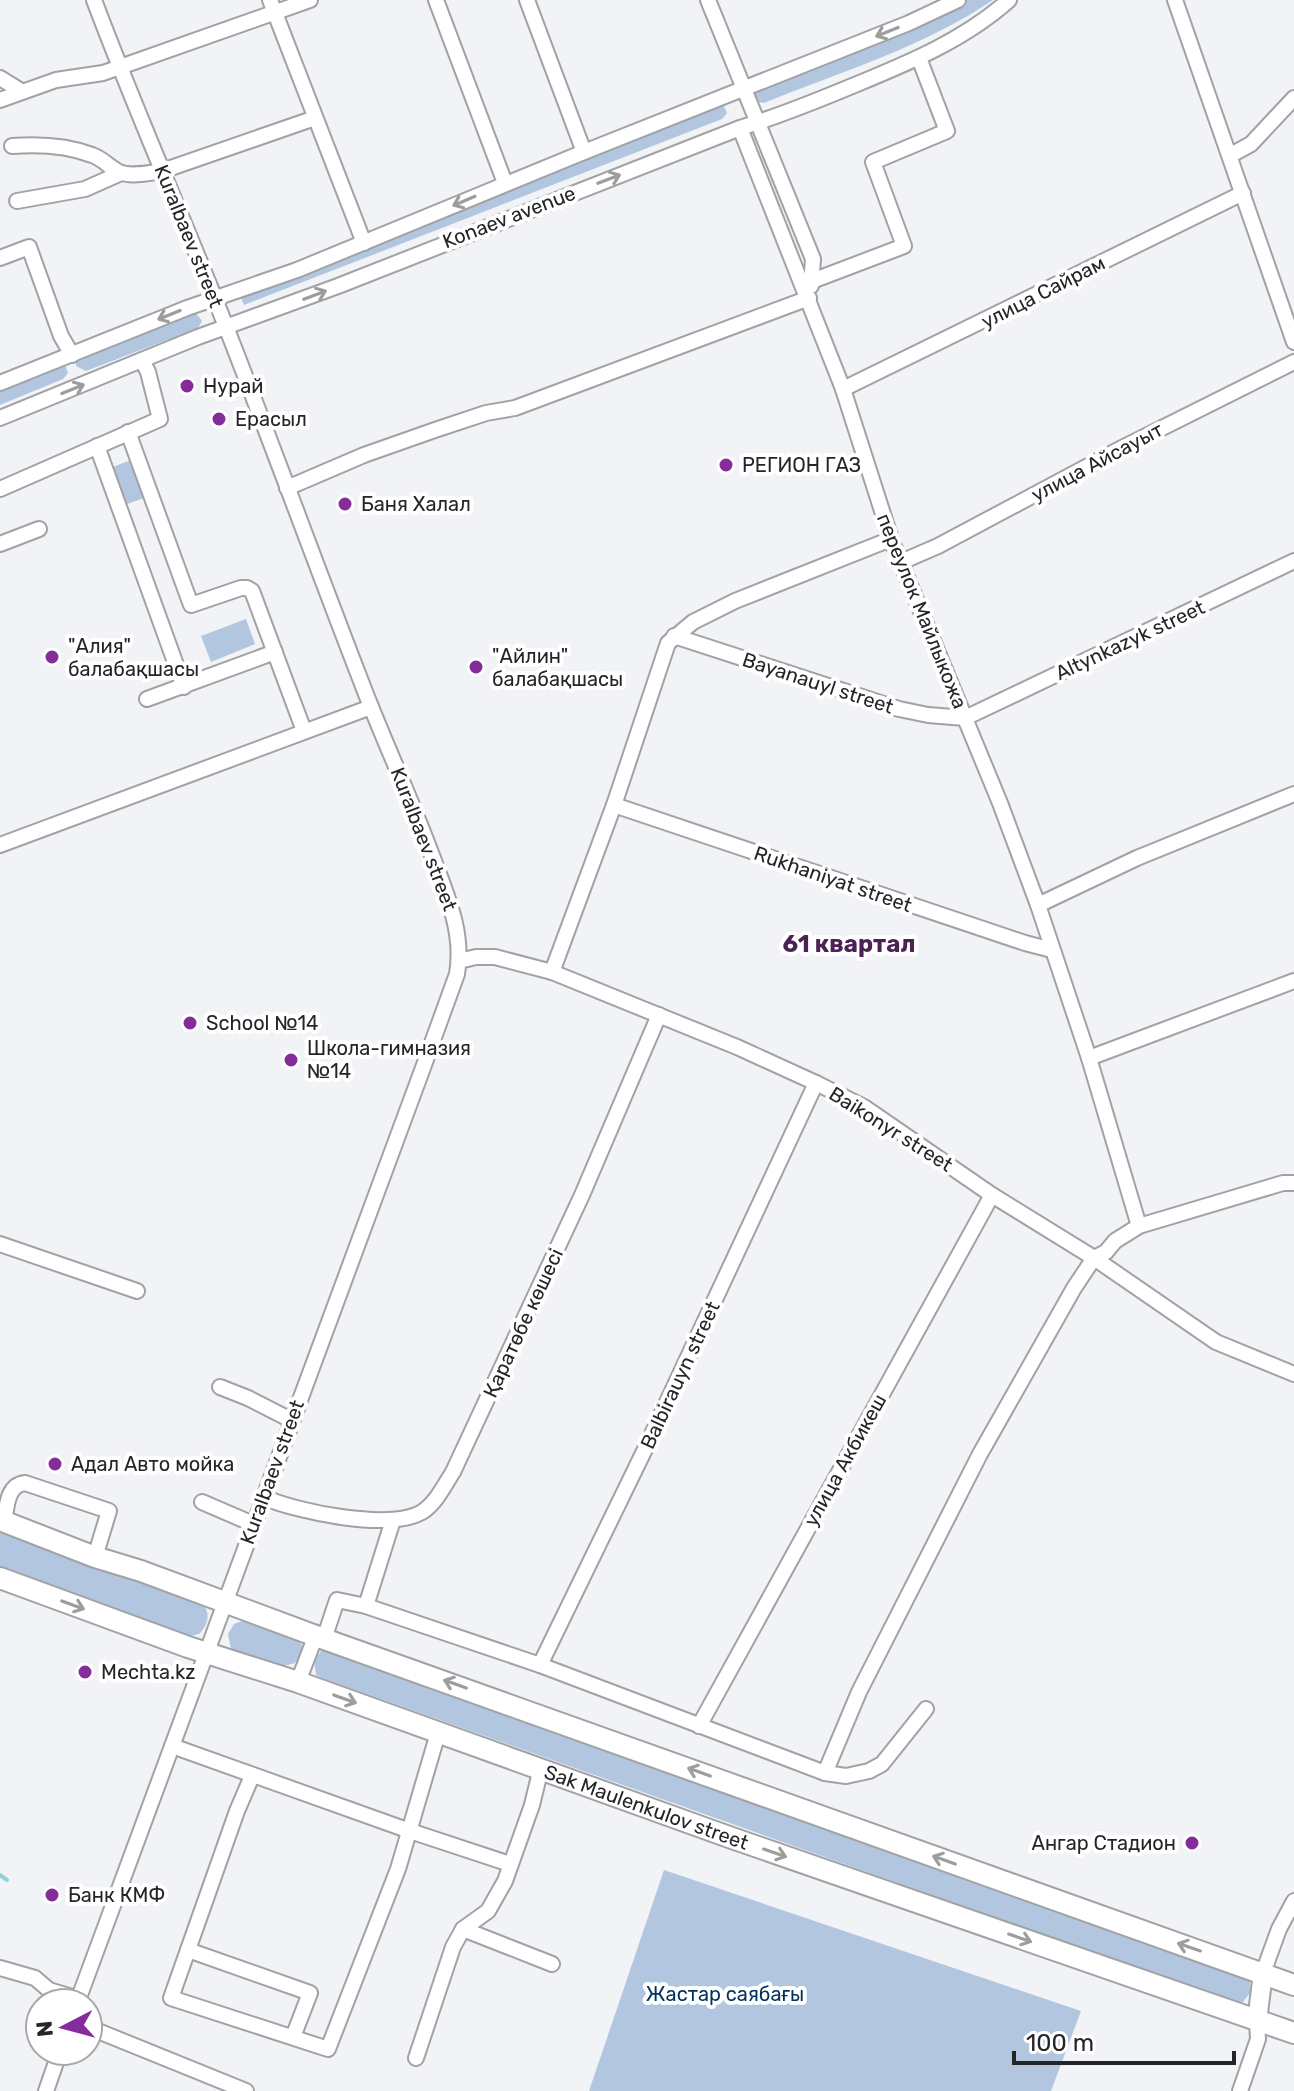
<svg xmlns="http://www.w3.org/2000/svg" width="1294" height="2091" viewBox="0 0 1294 2091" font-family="Rubik,sans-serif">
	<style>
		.green { fill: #b2c7df }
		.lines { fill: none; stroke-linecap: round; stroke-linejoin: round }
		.stream { stroke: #93d3dc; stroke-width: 4 }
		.minor-casing { stroke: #a0a2a5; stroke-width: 18 }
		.tertiary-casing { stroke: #a0a2a5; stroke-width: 22 }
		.secondary-casing { stroke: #a0a2a5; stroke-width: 24 }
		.minor { stroke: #fff; stroke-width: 14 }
		.tertiary { stroke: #fff; stroke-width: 18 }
		.secondary { stroke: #fff; stroke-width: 20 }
		.oneway { stroke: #9c9d9d }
		.poi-dot { fill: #842c99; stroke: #fff; stroke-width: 3 }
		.labels { text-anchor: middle; stroke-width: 8; stroke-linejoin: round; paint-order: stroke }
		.street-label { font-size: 20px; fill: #242526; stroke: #fff }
		.poi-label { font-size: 20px; fill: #242526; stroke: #fff; text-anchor: start }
		.park-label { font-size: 20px; fill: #00315f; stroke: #fff }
		.quarter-label { font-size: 24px; font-weight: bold; fill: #4c2256; stroke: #fff }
	</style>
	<rect width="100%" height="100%" fill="#f1f3f6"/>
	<!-- green -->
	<g class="green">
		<path d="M962,0H993C924,47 840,72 764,103L757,102L753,96L755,91Z"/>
		<polygon points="723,104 727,113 722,119 244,305 239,292"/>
		<polygon points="195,312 202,321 198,328 86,371 76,366 76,358"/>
		<polygon points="65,364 68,373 63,379 0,405 0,386"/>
		<polygon points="136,458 150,496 121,506 108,469"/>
		<polygon points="246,619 255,644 211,662 201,636"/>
		<path d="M0,1533L204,1605C211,1616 207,1626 199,1634L191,1636L0,1568Z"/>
		<path d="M242,1621L296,1639L302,1645C305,1682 250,1659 231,1649L228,1634L234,1624Z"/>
		<polygon points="325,1650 1240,1974 1250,1982 1250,1993 1243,2002 1235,2003 322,1678 316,1675 314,1661 321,1651"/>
		<polygon points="664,1870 1081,2011 1051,2091 589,2091"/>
	</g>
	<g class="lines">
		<!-- stream -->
		<polyline class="stream" points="0,1875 7,1880"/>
		<!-- minor casing -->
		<g class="minor-casing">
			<g id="minor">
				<polyline points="270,0 364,243"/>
				<polyline points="436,0 505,183"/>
				<polyline points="527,0 584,152"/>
				<polyline points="708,0 813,259 811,286"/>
				<polyline points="1175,0 1294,342"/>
				<polyline points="0,78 21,91"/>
				<polyline points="0,100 56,80 103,73 310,0"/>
				<polyline points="740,128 843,389 891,539 1000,803 1038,905 1089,1058 1139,1226"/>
				<path d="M12,146C39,144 66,145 92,155C102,158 109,167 119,172C131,177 149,173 162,171L315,118"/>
				<polyline points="1231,155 1251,144 1294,98"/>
				<polyline points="17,201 85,189 121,173"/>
				<polyline points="0,258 29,247 61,336 72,355"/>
				<polyline points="812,281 904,246 873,162 947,131 919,58"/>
				<polyline points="0,383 187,308 297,270 584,152 909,23 958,0"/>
				<polyline points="843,389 1243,193"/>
				<path d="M0,418L198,337L338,286L740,128C776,117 811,103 845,89C903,65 962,42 1009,0"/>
				<polyline points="128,432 191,605 241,588 247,588 252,591 304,731"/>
				<polyline points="97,446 184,687"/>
				<polyline points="287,488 364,455 435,430 486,413 515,408 809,298"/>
				<polyline points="0,489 160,419 148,372 142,360"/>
				<polyline points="0,544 39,529"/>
				<polyline points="901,562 938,546 1122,448 1294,362"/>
				<polyline points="674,636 899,709 928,715 965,718 1294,561"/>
				<polyline points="147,699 275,652"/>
				<polyline points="614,805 1025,943 1052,950"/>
				<polyline points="0,845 371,707"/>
				<polyline points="1038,905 1137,858 1294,794"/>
				<polyline points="459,961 476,957 495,957 552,972 737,1047 816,1083 864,1107 992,1195 1094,1258 1216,1342 1294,1374"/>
				<polyline points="552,972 614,805 668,643 693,622 735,601 891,539"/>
				<polyline points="1089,1058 1294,981"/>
				<polyline points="0,1244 137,1291"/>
				<polyline points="220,1387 248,1398 291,1420"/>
				<path d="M263,1497C297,1512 389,1531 422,1512C436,1503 444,1486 453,1472L582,1195L659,1015"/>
				<polyline points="202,1502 253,1524"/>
				<path d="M4,1522C7,1506 7,1485 25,1483L109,1511L95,1557"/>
				<polyline points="366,1606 393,1520"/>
				<polyline points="324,1639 337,1600 366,1606 540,1665 825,1773 846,1776 869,1771 882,1764 926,1709"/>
				<polyline points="540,1665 648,1443 816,1083"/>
				<polyline points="298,1682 316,1635"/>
				<polyline points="699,1726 992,1195"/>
				<polyline points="172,1746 410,1831 510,1864"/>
				<polyline points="825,1773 859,1692 980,1454 1074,1288 1094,1258 1106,1252 1115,1241 1139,1226 1283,1183 1294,1183"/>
				<polyline points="252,1776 237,1811 171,1998 328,2049 398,1869 438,1733"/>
				<polyline points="463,1929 552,1964"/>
				<polyline points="188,1950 310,1993 293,2037"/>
				<polyline points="0,1968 35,1978 49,1990 79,1999"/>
				<polyline points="1263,1973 1279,1929 1294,1901"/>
				<path d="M77,2003L424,1065L457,974C464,932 447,896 433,858C412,801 386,746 364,689C315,563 269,435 219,309C178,206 133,104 94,0"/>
				<polyline points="88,2027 246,2091"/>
				<polyline points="416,2058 453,1947 463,1929 488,1911 505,1881 532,1805 541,1768"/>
				<polyline points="46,2091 60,2051"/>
				<polyline points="1240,2091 1258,2039 1257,2021"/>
			</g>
		</g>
		<!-- tertiary casing -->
		<g class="tertiary-casing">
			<polyline id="tertiary" points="1257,2021 1263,1973"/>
		</g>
		<!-- secondary casing -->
		<g class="secondary-casing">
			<g id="secondary">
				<polyline points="0,1520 95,1557 141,1571 324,1639 1294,1985"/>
				<path id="s1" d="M0,1578L188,1647L298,1682L729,1837L1294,2033"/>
			</g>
		</g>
		<!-- minor -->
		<use href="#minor" class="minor"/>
		<!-- tertiary -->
		<use href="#tertiary" class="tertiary"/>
		<!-- secondary -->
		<use href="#secondary" class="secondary"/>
	</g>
	<!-- one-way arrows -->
	<defs><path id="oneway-shaft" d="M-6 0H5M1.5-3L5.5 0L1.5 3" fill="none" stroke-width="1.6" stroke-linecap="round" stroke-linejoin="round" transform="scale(2)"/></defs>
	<g class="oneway">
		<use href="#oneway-shaft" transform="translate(887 32) rotate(158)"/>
		<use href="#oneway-shaft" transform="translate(609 179) rotate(-21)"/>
		<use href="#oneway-shaft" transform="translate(464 201) rotate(157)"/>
		<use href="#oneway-shaft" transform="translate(315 295) rotate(-21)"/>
		<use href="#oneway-shaft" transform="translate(169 315) rotate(158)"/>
		<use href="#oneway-shaft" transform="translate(73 389) rotate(-22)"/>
		<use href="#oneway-shaft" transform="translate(73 1605) rotate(20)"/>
		<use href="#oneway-shaft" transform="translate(455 1684) rotate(-160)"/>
		<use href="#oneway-shaft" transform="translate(345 1699) rotate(20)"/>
		<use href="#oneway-shaft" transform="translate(699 1772) rotate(-160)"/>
		<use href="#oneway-shaft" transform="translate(775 1853) rotate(19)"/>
		<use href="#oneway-shaft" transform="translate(944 1860) rotate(-160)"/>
		<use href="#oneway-shaft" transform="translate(1020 1938) rotate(19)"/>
		<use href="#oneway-shaft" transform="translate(1189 1947) rotate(-161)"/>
	</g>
	<!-- markers -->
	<g class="poi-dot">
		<circle cx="187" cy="386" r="8"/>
		<circle cx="219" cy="419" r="8"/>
		<circle cx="726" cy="465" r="8"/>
		<circle cx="345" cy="504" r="8"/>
		<circle cx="52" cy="657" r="8"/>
		<circle cx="476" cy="667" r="8"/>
		<circle cx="190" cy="1023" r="8"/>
		<circle cx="291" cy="1060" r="8"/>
		<circle cx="55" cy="1464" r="8"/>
		<circle cx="85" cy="1672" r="8"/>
		<circle cx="1192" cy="1843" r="8"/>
		<circle cx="52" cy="1895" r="8"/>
	</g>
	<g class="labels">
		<!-- street labels -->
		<g class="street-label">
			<text transform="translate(509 217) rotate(-21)" y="7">Konaev avenue</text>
			<text transform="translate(189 236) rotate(68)" y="7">Kuralbaev street</text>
			<text transform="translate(1043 292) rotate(-27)" y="7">улица Сайрам</text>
			<text transform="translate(1097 462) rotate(-28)" y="7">улица Айсауыт</text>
			<text transform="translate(922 611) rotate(68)" y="7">переулок Майлыкожа</text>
			<text transform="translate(1130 640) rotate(-25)" y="7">Altynkazyk street</text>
			<text transform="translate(818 683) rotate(18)" y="7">Bayanauyl street</text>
			<text transform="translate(424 839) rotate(69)" y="7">Kuralbaev street</text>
			<text transform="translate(833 879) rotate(19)" y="7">Rukhaniyat street</text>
			<text transform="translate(891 1129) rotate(32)" y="7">Baikonyr street</text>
			<text transform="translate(523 1323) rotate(-65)" y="7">Қаратөбе көшесі</text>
			<text transform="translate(680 1375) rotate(-65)" y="7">Balbirauyn street</text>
			<text transform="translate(845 1460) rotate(-61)" y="7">улица Акбикеш</text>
			<text transform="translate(272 1472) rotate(-70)" y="7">Kuralbaev street</text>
			<text dy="7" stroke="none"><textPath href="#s1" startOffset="686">Sak Maulenkulov street</textPath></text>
		</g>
		<!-- poi labels -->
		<g class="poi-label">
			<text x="203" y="393">Нурай</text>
			<text x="235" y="426">Ерасыл</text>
			<text x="742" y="472">РЕГИОН ГАЗ</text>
			<text x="361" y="511">Баня Халал</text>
			<text x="68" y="653">"Алия"<tspan x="68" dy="23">балабақшасы</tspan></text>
			<text x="492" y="663">"Айлин"<tspan x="492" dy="23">балабақшасы</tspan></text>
			<text x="206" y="1030">School №14</text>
			<text x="307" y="1055">Школа-гимназия<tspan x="307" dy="23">№14</tspan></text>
			<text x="71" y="1471">Адал Авто мойка</text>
			<text x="101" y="1679">Mechta.kz</text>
			<text x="1176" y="1850" text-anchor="end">Ангар Стадион</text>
			<text x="68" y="1902">Банк КМФ</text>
		</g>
		<!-- park labels -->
		<g class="park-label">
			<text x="725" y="2001">Жастар саябағы</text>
		</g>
		<!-- quarter labels -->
		<g class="quarter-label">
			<text x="849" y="952">61 квартал</text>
		</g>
	</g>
	<!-- north arrow -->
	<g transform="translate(64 2027) rotate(264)"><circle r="38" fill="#ffffff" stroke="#a7a8a8" stroke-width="2"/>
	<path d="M0-6L14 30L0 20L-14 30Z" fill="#842c99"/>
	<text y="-12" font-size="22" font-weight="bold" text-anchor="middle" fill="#242526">N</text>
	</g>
	<!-- scale -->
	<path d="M1014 2051v12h220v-12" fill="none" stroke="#242526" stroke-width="4"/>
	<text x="1026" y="2051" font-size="24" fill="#242526" stroke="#ffffff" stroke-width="6" paint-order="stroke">100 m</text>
</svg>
